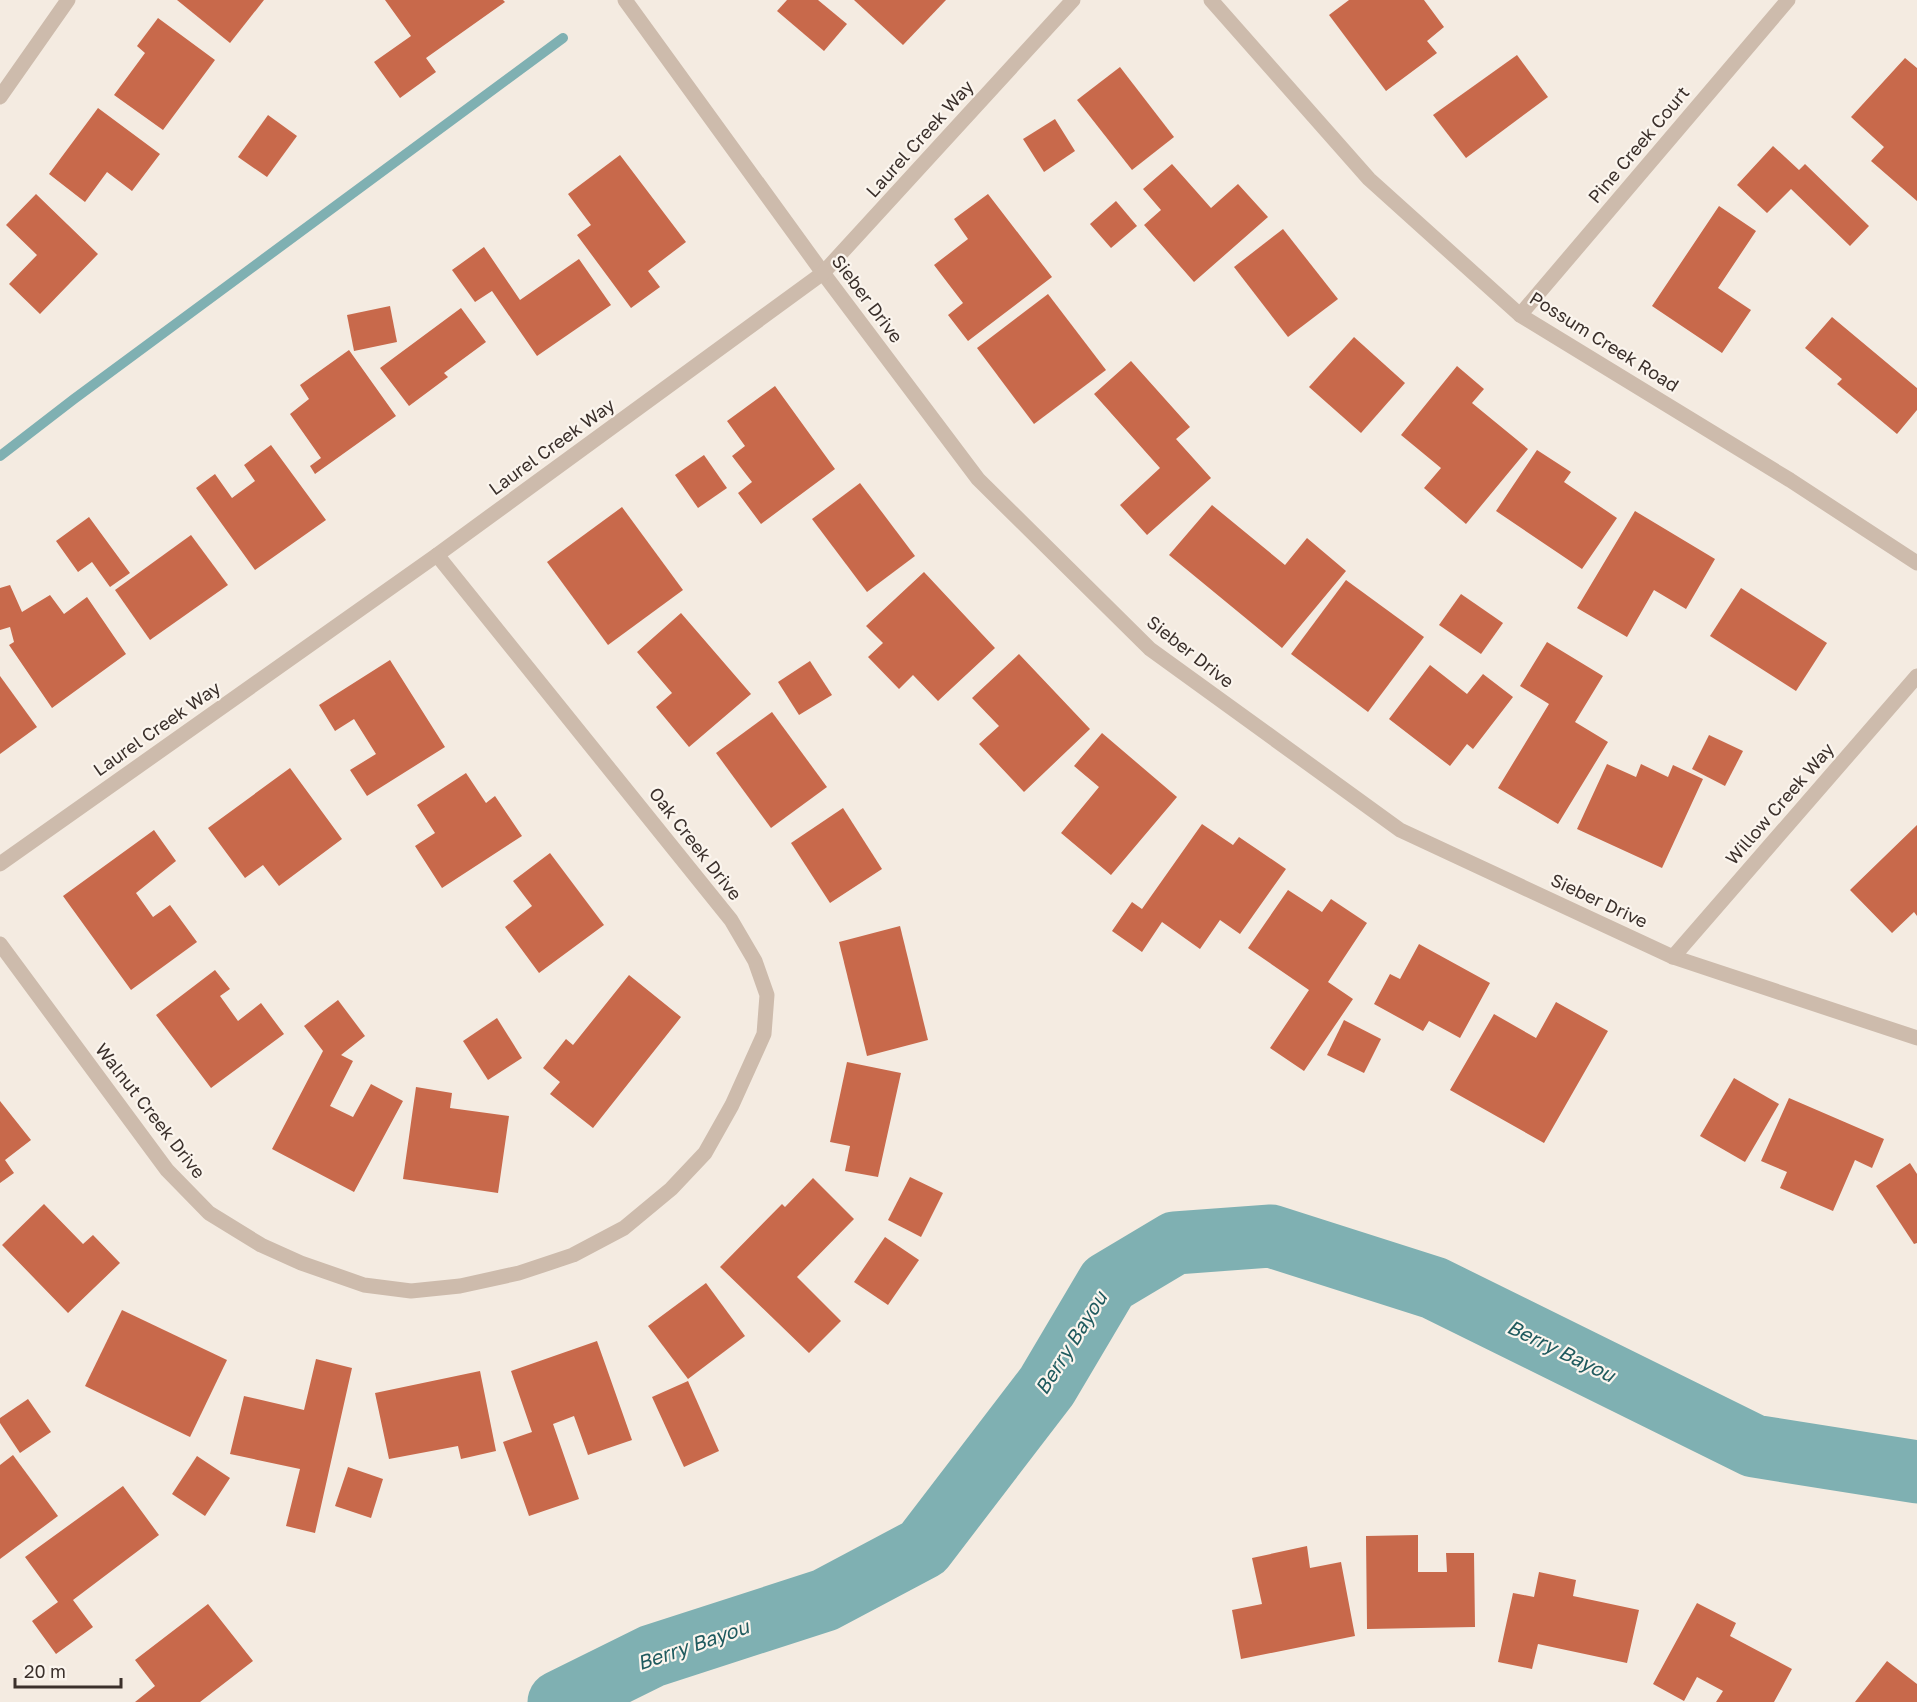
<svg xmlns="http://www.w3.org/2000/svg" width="1917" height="1702" viewBox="0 0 1917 1702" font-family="'Golos Text',sans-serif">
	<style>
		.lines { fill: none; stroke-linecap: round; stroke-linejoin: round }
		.stream { stroke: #7fb0b2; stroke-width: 10 }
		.river { stroke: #7fb0b2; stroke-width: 63 }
		.building { fill: #c8694b }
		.minor { stroke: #cdbbac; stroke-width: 15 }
		.labels { text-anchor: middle; stroke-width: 4.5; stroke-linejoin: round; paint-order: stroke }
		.street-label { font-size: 18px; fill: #3b302b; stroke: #fbf5ee }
		.water-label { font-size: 20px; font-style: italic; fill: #1f5a5e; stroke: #fbf5ee }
	</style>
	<rect width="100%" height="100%" fill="#f4ebe1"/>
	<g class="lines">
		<!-- stream -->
		<polyline class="stream" points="0,456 74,399 563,38"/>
		<!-- river -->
		<polyline class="river" points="559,1702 652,1656 825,1600 923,1548 1047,1386 1108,1283 1175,1243 1271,1236 1434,1288 1754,1446 1917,1472"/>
	</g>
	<!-- building -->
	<g class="building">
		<polygon points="177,0 264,0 230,43"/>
		<polygon points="385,0 503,0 505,2 426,58 436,72 400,98 374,62 411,36"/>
		<polygon points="787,0 818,0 847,24 824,51 777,11"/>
		<polygon points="854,0 946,0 903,45"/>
		<polygon points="1349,0 1424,0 1444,27 1427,41 1437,53 1386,91 1329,15"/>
		<polygon points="158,18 215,60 163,130 114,95 145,53 137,46"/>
		<polygon points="1517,55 1548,97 1466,158 1433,115"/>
		<polygon points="1905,58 1917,68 1917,201 1871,161 1884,147 1851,117"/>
		<polygon points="1120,67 1174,137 1132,170 1077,100"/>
		<polygon points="98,108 160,154 132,191 107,172 85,202 49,174"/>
		<polygon points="268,115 297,136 267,177 238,157"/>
		<polygon points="1055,119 1075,151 1044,172 1023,139"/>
		<polygon points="1773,146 1799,170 1805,164 1869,226 1850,246 1791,189 1767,213 1737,185"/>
		<polygon points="620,155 686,242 648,271 660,287 631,308 577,235 591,225 568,194"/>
		<polygon points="1172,164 1211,208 1238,184 1268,217 1194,282 1144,225 1161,210 1143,189"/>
		<polygon points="36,194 98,254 40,314 9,284 37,255 6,225"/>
		<polygon points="988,194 1052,277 968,341 948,315 963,303 934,265 968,239 954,219"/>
		<polygon points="1116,201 1137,226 1111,248 1090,224"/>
		<polygon points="1719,206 1756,231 1718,288 1751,310 1722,353 1652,306"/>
		<polygon points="1283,229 1338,299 1288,337 1234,267"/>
		<polygon points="484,247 520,300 579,259 611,305 537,356 492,291 475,302 452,270"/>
		<polygon points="1048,294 1106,370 1034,424 977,348"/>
		<polygon points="390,306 397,342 354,351 347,315"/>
		<polygon points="461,308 486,342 444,373 448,377 409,406 380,368"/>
		<polygon points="1832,317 1917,388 1917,410 1897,434 1837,384 1842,379 1805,348"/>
		<polygon points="1354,337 1405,383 1361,433 1309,387"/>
		<polygon points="349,350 396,416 315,474 310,466 321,458 290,414 309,399 300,385"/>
		<polygon points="1131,361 1190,427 1176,439 1211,478 1147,535 1120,505 1160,468 1094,394"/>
		<polygon points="1457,366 1484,389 1472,403 1528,449 1466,524 1424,488 1441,468 1401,435"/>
		<polygon points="775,386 835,469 761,524 738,493 752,482 732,456 745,446 727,421"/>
		<polygon points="271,445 326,520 255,570 196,488 215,474 232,498 255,481 244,465"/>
		<polygon points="1537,450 1571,472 1564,482 1617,518 1582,569 1496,511"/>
		<polygon points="704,455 727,488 698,508 675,475"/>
		<polygon points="860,483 915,556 867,592 812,519"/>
		<polygon points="1212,505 1285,565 1307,538 1346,571 1282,648 1169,555"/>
		<polygon points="622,507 683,590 608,645 547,562"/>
		<polygon points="1635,511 1715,559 1686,609 1654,590 1627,637 1577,608"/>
		<polygon points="89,517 130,573 110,587 92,562 78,572 56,541"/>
		<polygon points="191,535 228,585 150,640 115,590"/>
		<polygon points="924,572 995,648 938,701 913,675 899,689 868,657 883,643 866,626"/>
		<polygon points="1346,580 1424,637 1368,712 1291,654"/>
		<polygon points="10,585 22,612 50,595 64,614 87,597 126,654 52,708 9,645 14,642 10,627 0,630 0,588"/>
		<polygon points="1741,588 1827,643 1796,691 1710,636"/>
		<polygon points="1461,594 1503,623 1481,654 1439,625"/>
		<polygon points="681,613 751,694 689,747 656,707 672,693 637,652"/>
		<polygon points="1547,642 1603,676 1575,722 1608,742 1558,824 1498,788 1549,704 1520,686"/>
		<polygon points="1019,654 1090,729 1024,792 979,744 999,726 972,698"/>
		<polygon points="390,660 445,747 367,796 350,770 376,754 354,719 335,731 319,705"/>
		<polygon points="810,661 832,695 799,715 778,682"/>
		<polygon points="1430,665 1467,694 1483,674 1513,697 1473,749 1467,744 1450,766 1389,719"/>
		<polygon points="0,676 37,727 0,754"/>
		<polygon points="772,712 827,787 771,828 716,753"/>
		<polygon points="1102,733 1177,797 1111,875 1061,833 1099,787 1074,766"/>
		<polygon points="1709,735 1743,751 1725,786 1692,769"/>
		<polygon points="1607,764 1636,777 1641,764 1668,777 1673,765 1703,779 1662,868 1577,829"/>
		<polygon points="290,768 342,839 279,886 263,865 245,878 208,828"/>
		<polygon points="466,773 486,803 495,796 522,836 442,888 415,846 435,833 417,805"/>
		<polygon points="843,808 882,869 830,903 791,843"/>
		<polygon points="1202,824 1233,845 1239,837 1286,869 1240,934 1220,920 1200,949 1162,922 1142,952 1112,931 1132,902 1142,909"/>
		<polygon points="1917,825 1917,916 1914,912 1892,933 1850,890"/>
		<polygon points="154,830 176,861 136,893 153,917 170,905 197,942 131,990 63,896"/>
		<polygon points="550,853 604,925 539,973 505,927 532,906 513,881"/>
		<polygon points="1288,890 1322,912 1331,899 1367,923 1328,982 1353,999 1304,1071 1270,1048 1309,990 1248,948"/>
		<polygon points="900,926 928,1040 867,1056 839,942"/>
		<polygon points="1419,944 1490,983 1460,1038 1429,1021 1423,1031 1374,1004 1390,974 1400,979"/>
		<polygon points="215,970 230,989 220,996 238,1021 261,1003 284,1034 211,1088 156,1015"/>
		<polygon points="629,975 681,1017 593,1128 550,1094 560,1082 543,1068 566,1039 573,1045"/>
		<polygon points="338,1000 365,1036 341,1055 353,1061 330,1106 353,1117 371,1084 403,1101 354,1192 272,1149 323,1051 304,1026"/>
		<polygon points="1556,1002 1608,1031 1544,1143 1450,1090 1494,1014 1536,1038"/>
		<polygon points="497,1018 522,1058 488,1080 463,1041"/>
		<polygon points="1344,1020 1381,1039 1364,1073 1327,1055"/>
		<polygon points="847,1062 901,1073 878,1177 845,1171 850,1146 830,1142"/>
		<polygon points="1734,1078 1779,1104 1745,1162 1700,1136"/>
		<polygon points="416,1087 452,1093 450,1108 509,1116 498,1193 403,1179"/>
		<polygon points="1789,1098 1884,1139 1872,1168 1855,1160 1833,1211 1780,1188 1787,1172 1761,1161"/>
		<polygon points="0,1101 31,1140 5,1160 14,1173 0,1183"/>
		<polygon points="1910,1163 1917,1174 1917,1243 1914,1244 1876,1186"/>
		<polygon points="910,1177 943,1193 921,1237 888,1220"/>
		<polygon points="813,1178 854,1219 797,1277 841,1321 809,1353 720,1267 782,1204 785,1207"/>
		<polygon points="44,1204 83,1244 93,1235 120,1263 68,1313 2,1245"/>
		<polygon points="885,1237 919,1260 888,1305 854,1282"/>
		<polygon points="706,1283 745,1336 688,1379 648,1326"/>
		<polygon points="122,1310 227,1360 190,1437 85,1386"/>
		<polygon points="597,1341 632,1440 588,1455 574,1416 553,1424 579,1499 529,1516 503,1442 532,1432 511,1371"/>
		<polygon points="316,1359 352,1368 315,1533 286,1526 300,1469 230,1454 244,1396 304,1410"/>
		<polygon points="480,1371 496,1451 461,1459 458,1446 389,1459 375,1393"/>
		<polygon points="688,1381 719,1451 684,1467 652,1397"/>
		<polygon points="28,1399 51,1432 20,1453 0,1423 0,1418"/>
		<polygon points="13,1455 58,1516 0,1559 0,1465"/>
		<polygon points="197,1456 230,1478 205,1516 172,1494"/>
		<polygon points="348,1467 383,1479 371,1518 335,1506"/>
		<polygon points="123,1486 159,1535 73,1600 93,1627 56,1654 32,1621 58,1602 25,1557"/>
		<polygon points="1418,1535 1418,1572 1447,1572 1446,1553 1474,1553 1475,1627 1367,1629 1366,1536"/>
		<polygon points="1307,1546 1310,1568 1341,1562 1355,1636 1241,1659 1232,1610 1262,1604 1252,1558"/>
		<polygon points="1539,1572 1576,1580 1573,1596 1639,1610 1627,1663 1538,1644 1532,1669 1498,1662 1513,1593 1534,1597"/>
		<polygon points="1697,1603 1736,1623 1730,1636 1792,1669 1774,1702 1716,1702 1723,1691 1697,1677 1684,1701 1653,1684"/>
		<polygon points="208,1604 253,1661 200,1702 135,1702 155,1686 135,1660"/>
		<polygon points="1887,1661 1917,1684 1917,1702 1855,1702"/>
	</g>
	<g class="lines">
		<!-- minor -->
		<g class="minor">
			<polyline points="625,0 823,273 978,479 1150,649 1400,830 1673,957 1917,1038"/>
			<polyline points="1211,0 1369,179 1520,315 1790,480 1917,563"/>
			<polyline points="0,97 68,0"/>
			<polyline points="1520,315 1788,0"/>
			<polyline points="0,864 437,555 823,273 1073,0"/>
			<polyline points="0,944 167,1170 209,1213 261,1245 301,1263 364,1285 411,1291 460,1286 519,1273 573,1255 624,1228 671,1189 705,1153 732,1105 764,1034 767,995 755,961 731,920 437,555"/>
			<polyline points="1673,957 1917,676"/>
		</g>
	</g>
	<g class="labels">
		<!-- street labels -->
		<g class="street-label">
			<text transform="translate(920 139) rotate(-48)" y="6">Laurel Creek Way</text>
			<text transform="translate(1639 145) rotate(-50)" y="6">Pine Creek Court</text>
			<text transform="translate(867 299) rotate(53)" y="6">Sieber Drive</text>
			<text transform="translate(1604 342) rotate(32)" y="6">Possum Creek Road</text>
			<text transform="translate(552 447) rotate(-36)" y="6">Laurel Creek Way</text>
			<text transform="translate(1190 652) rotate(38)" y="6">Sieber Drive</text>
			<text transform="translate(157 729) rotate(-35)" y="6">Laurel Creek Way</text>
			<text transform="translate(1780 804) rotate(-49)" y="6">Willow Creek Way</text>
			<text transform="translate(695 844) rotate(52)" y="6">Oak Creek Drive</text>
			<text transform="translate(1599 901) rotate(25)" y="6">Sieber Drive</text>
			<text transform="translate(150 1111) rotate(52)" y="6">Walnut Creek Drive</text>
		</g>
		<!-- water labels -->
		<g class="water-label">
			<text transform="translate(1071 1343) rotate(-58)" y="7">Berry Bayou</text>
			<text transform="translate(1561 1351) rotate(26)" y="7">Berry Bayou</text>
			<text transform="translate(693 1645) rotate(-19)" y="7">Berry Bayou</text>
		</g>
	</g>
	<!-- scale -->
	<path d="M15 1678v9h106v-9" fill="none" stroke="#3b302b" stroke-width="3"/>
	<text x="24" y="1678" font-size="18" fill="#3b302b" stroke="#fbf5ee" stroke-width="4.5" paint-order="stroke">20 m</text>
</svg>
